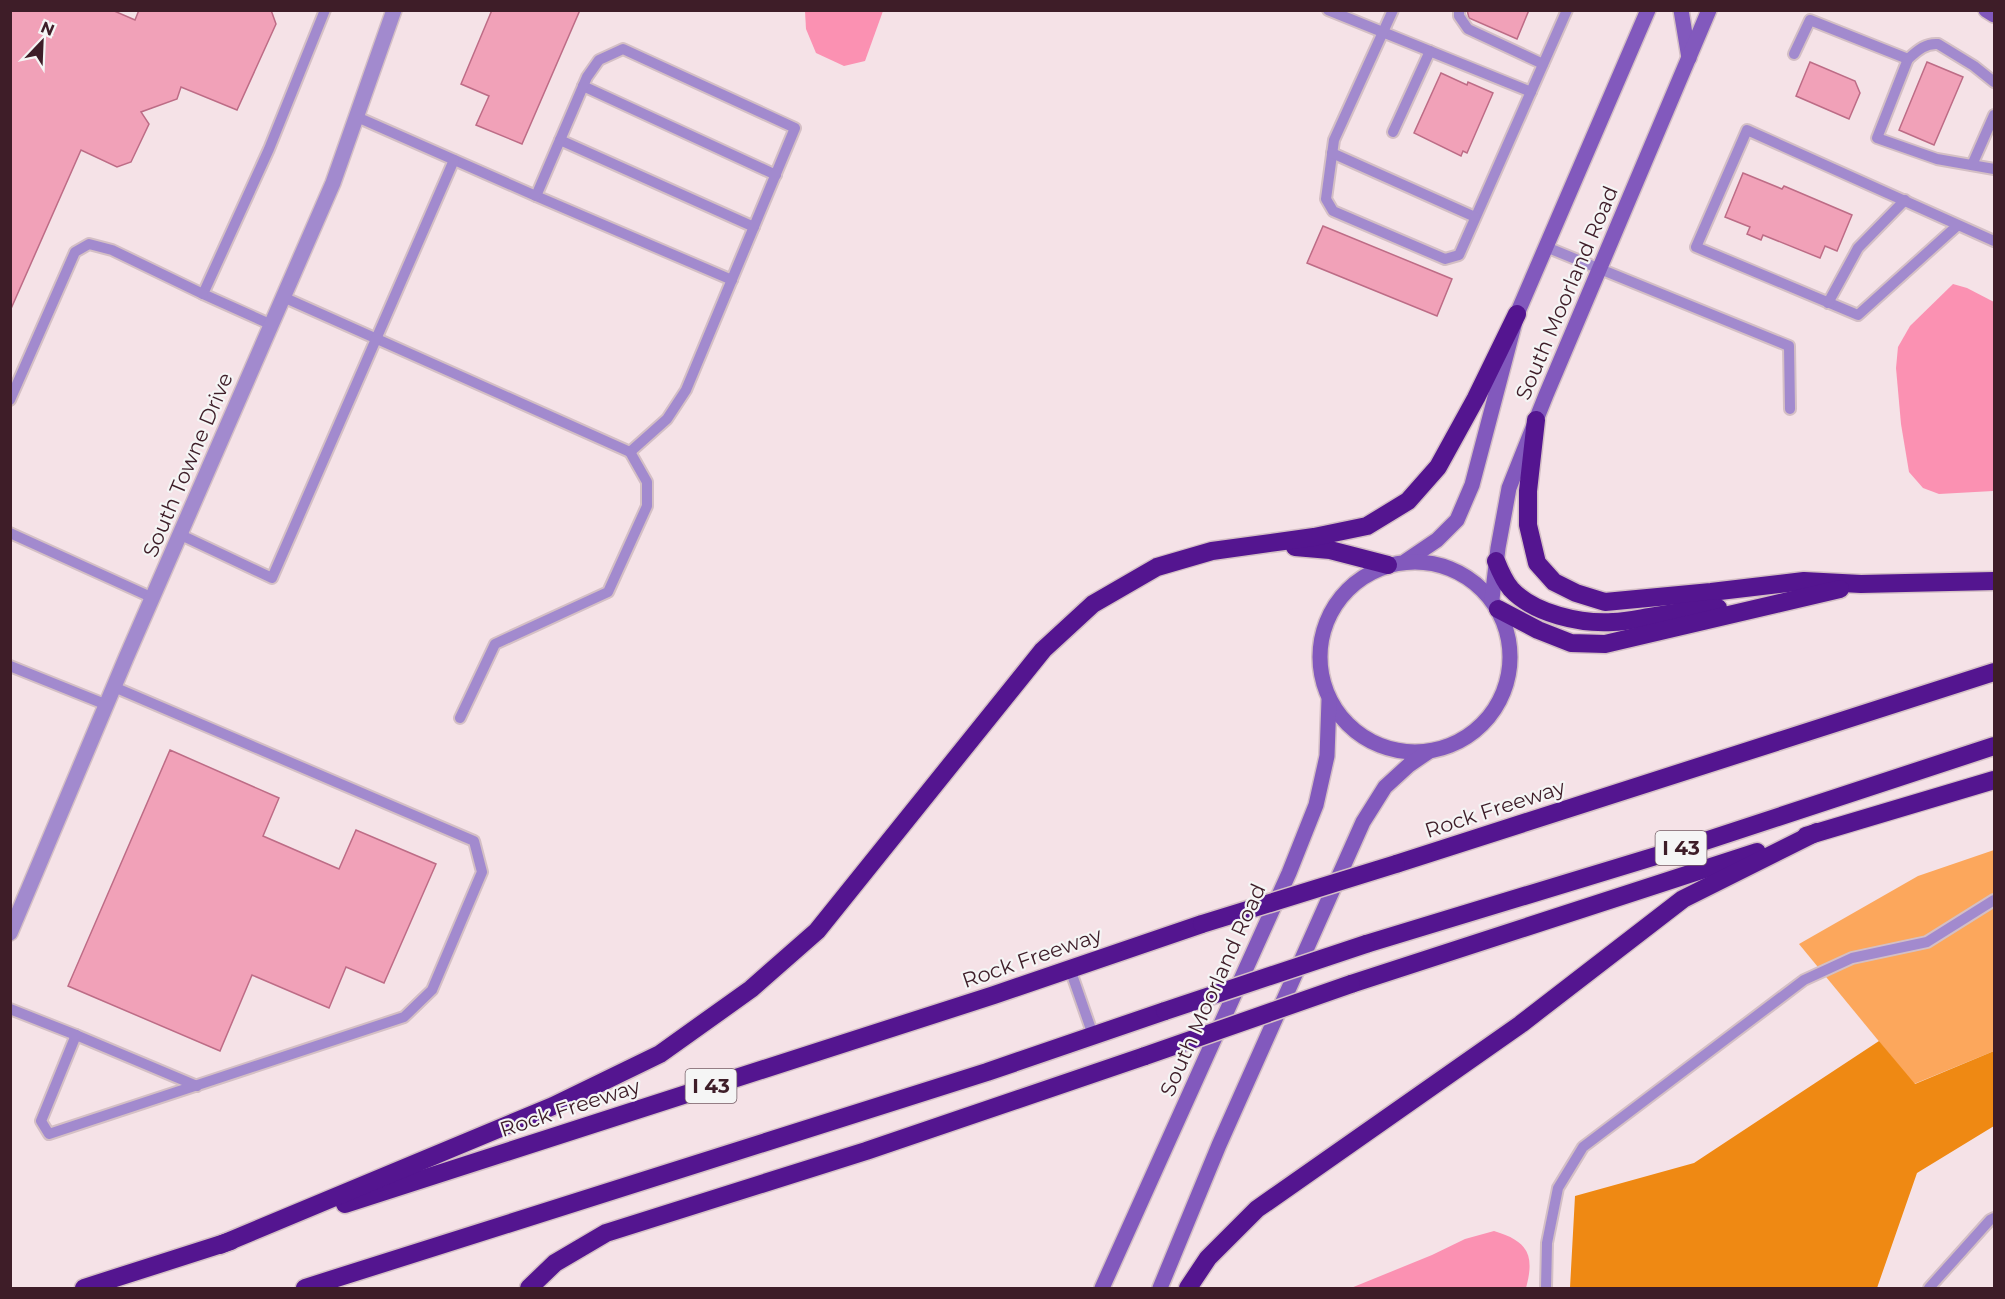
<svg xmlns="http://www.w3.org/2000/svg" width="2005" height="1299" viewBox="0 0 2005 1299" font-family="Montserrat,sans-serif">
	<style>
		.green { fill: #fca75c }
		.forest { fill: #ef8913 }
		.water { fill: #fb91b2 }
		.building { fill: #f1a1b8; stroke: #bd6c86; stroke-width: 1.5 }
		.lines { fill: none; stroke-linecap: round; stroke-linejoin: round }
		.service-casing { stroke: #d4bfc5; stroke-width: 14 }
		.minor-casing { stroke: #d4bfc5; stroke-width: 18 }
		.secondary-casing { stroke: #d4bfc5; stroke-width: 18 }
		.motorway-casing { stroke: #d4bfc5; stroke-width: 21 }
		.service { stroke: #a28ace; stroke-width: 10 }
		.minor { stroke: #a28ace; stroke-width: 15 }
		.secondary { stroke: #8259bd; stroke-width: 15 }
		.motorway { stroke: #541590; stroke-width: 18 }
		.motorway-bridge-casing { stroke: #d4bfc5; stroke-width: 21; stroke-linecap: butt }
		.motorway-bridge { stroke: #541590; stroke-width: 18 }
		.labels { text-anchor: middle; stroke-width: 4.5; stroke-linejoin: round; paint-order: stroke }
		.shield { fill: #f5f5f5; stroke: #755e66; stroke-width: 1.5 }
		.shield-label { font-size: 20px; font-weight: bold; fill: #3e1d28 }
		.street-label { font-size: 21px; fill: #3e1d28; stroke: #f5f5f5 }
	</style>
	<rect width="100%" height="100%" fill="#f5e2e7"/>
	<!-- green -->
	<polygon class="green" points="1994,850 1994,1051 1914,1084 1799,944 1918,876"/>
	<!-- forest -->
	<polygon class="forest" points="1879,1041 1915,1084 1994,1051 1994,1126 1917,1173 1877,1288 1570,1288 1575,1196 1694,1163"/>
	<!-- water -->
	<g class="water">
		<polygon points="805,11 883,11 865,61 844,66 816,53 806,29"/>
		<polygon points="1953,284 1967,288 1994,302 1994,490 1993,491 1939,494 1923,488 1909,472 1901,424 1896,368 1898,347 1910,326"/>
		<path d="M1494,1231C1528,1241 1535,1255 1526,1288H1351L1432,1255L1465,1239Z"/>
	</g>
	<!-- building -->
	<g class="building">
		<polygon points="10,10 112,10 135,20 139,10 271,10 276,24 237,110 181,87 177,99 141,112 149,124 131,162 117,167 81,150 10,311"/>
		<polygon points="492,10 580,10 522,144 476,125 489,96 461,84"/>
		<polygon points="1467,10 1529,10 1517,39 1469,18"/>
		<polygon points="1810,62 1855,81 1860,93 1849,119 1796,96"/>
		<polygon points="1927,62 1963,77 1934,145 1899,130"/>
		<polygon points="1441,73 1467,85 1468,82 1493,93 1467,153 1463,151 1461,156 1414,133"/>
		<polygon points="1743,173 1782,189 1784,186 1852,215 1837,251 1825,246 1820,258 1763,235 1761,240 1747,234 1750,227 1725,217"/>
		<polygon points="1323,226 1452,279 1437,316 1307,263"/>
		<polygon points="170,750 279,798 263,836 339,869 356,830 436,864 384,983 346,967 329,1008 252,975 220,1051 68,986"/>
	</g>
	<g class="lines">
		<!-- service casing -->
		<g class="service-casing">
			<g id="service">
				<polyline points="1328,10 1531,92"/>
				<polyline points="1393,10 1334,140 1326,199 1333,211 1445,259 1459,255 1567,10"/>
				<polyline points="1459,10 1459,16 1468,29 1543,64"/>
				<path d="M1794,54L1810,20L1908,59C1917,51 1925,43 1938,44L1974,66L1994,82"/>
				<polyline points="1908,59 1877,138 1937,159 1994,169"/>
				<polyline points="583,86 776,175"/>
				<polyline points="1393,132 1430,51"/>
				<polyline points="560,140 754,227"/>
				<polyline points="1332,153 1475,217"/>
				<polyline points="1972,165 1994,115"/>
				<polyline points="536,196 732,280"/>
				<polyline points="1958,225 1858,315 1696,247 1747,130 1994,241"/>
				<polyline points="1546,247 1789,346 1790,409"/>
				<polyline points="283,297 630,452 667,419 686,390 795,128 623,49 599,60 587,77 536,196 357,117"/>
				<polyline points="1828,303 1858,248 1905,200"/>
				<polyline points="272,325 203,294 269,149 325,10"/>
				<polyline points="10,400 75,252 89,244 112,250 203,294"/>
				<polyline points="10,533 153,598"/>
				<polyline points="181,535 272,578 454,160"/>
				<polyline points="10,666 107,705"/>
				<polyline points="114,687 474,841 482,872 432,990 404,1017 49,1134 41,1121 76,1035 197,1086"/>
				<polyline points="460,718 495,644 608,592 647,506 647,482 630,452"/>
				<polyline points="1070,969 1093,1035"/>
				<polyline points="10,1009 76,1035"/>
				<polyline points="1546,1288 1547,1243 1558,1188 1583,1147 1804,980 1852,958 1927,942 1994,900"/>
				<polyline points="1929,1288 1990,1220 1994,1218"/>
			</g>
		</g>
		<!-- minor casing -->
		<g class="minor-casing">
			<polyline id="minor" points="10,933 126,658 333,183 394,10"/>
		</g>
		<!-- secondary casing -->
		<g class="secondary-casing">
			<g id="secondary">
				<polyline points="1681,10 1689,58"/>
				<polyline points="1986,10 1994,15"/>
				<polyline points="1406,561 1437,540 1457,520 1472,485 1517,314 1648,10"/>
				<circle cx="1415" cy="657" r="95"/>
				<polyline points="1492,599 1498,548 1509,488 1546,395 1709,10"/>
				<polyline points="1102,1288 1289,873 1316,805 1327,756 1329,700"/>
				<polyline points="1160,1288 1219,1145 1363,822 1385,787 1409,765 1428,752"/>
			</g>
		</g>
		<!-- motorway casing -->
		<g class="motorway-casing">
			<g id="motorway">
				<polyline points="1536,420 1528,491 1528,525 1537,563 1554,582 1576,593 1605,602 1711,592 1804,581 1861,584 1994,581"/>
				<polyline points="1295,547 1330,550 1388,565"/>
				<path d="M1496,561C1500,571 1504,581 1511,589C1534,614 1581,624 1613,622C1625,622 1638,619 1650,617C1672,613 1695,610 1718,608"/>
				<polyline points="1498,609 1538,630 1571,643 1605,644 1840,589"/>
				<polyline points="1806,836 1994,780"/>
				<polyline points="1396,864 1994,672"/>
				<polyline points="1366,944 1702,842 1994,746"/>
				<polyline points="1351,984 1757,852"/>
				<polyline points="345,1204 994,995 1202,924"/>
				<polyline points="220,1245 553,1106 660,1054 751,989 817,931 1043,650 1093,604 1157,567 1212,551 1314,537 1367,526 1408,501 1438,467 1476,398 1517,314"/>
				<polyline points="84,1288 231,1241"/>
				<polyline points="305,1288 987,1072 1165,1011"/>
				<polyline points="529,1288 555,1263 606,1233 866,1151 1145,1056"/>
				<polyline points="1188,1288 1208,1258 1257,1209 1521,1024 1683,899 1817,832"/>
			</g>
		</g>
		<!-- service -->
		<use href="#service" class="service"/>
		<!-- minor -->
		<use href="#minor" class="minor"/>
		<!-- secondary -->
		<use href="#secondary" class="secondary"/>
		<!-- motorway -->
		<use href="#motorway" class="motorway"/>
		<!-- motorway-bridge casing -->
		<g class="motorway-bridge-casing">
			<g id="motorway-bridge">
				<polyline points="1202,924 1396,864"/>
				<polyline points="1165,1011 1366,944"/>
				<polyline points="1145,1056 1351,984"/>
			</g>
		</g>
		<!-- motorway-bridge -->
		<use href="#motorway-bridge" class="motorway-bridge"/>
	</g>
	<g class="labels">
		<!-- shield labels -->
		<g class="shield">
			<rect x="1655.5" y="831" width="51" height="34" rx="4.5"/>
			<rect x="685.5" y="1069" width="51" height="34" rx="4.5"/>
		</g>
		<g class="shield-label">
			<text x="1681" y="855">I 43</text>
			<text x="711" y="1093">I 43</text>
		</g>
		<!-- street labels -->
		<g class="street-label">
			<text transform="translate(1567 293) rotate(-67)" y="7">South Moorland Road</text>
			<text transform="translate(188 465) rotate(-67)" y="7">South Towne Drive</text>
			<text transform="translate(1495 809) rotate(-18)" y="7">Rock Freeway</text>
			<text transform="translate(1032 958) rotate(-19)" y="7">Rock Freeway</text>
			<text transform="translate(1213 990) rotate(-66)" y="7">South Moorland Road</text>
			<text transform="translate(570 1108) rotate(-18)" y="7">Rock Freeway</text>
		</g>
	</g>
	<!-- border -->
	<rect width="2005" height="1299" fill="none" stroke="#3e1d28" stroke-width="24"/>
	<!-- north arrow -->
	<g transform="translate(42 42) rotate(23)" stroke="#f5f5f5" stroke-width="4.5" paint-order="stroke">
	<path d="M0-4.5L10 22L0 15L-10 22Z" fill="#3e1d28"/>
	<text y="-9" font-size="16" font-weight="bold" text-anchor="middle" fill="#3e1d28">N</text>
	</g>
</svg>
